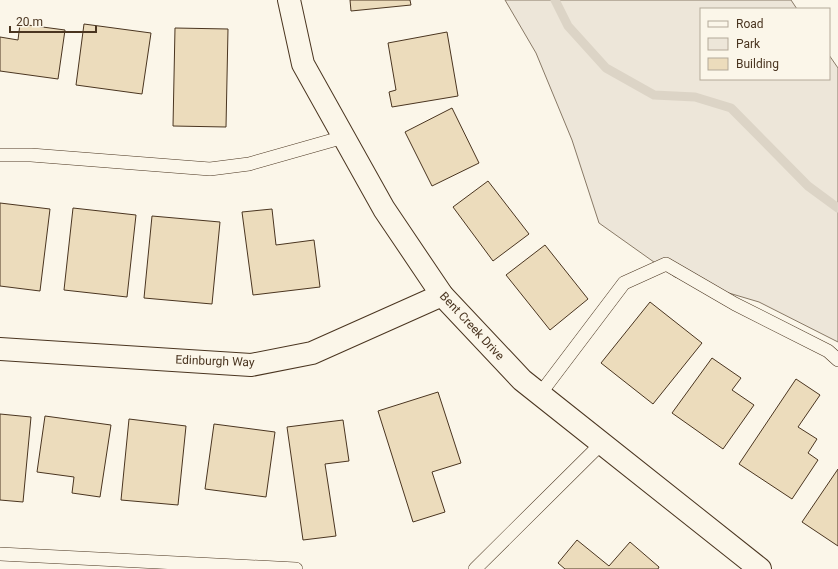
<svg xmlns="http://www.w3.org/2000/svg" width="838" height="569" viewBox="0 0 838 569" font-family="Roboto,sans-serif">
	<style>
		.green { fill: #ede6d9; stroke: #887966 }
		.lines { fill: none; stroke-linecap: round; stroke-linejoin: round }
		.stream { stroke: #dcd4c6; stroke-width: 9 }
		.building { fill: #ecdcbc; stroke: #4a3520 }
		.service-casing { stroke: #4a3520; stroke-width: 14 }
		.minor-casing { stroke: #4a3520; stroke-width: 24 }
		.service { stroke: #fbf6e9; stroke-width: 13 }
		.minor { stroke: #fbf6e9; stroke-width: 22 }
		.labels { text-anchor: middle; stroke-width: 3; stroke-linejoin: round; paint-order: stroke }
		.street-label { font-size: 12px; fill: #4a3520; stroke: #fbf6e9 }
	</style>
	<rect width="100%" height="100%" fill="#fbf6e9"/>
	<!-- green -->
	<polygon class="green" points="505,0 791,0 797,9 701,9 701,79 829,79 829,55 838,68 838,342 759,302 675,277 599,223 572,140 536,53"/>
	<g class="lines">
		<!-- stream -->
		<polyline class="stream" points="555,0 568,26 606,68 654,95 695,97 731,108 808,186 838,208"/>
	</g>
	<!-- building -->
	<g class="building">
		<polygon points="350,0 410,0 411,5 351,11"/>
		<polygon points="20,24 65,30 58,79 0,71 0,37 18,40"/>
		<polygon points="84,24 151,33 142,94 76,85"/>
		<polygon points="175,28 228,29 226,127 173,126"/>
		<polygon points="447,32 458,96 392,107 389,92 396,90 388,43"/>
		<polygon points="452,108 479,163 432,186 405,132"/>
		<polygon points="488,181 529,234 493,261 453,207"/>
		<polygon points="0,203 50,209 40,291 0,286"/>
		<polygon points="73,208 136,215 127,297 64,290"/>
		<polygon points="272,209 276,245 314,240 320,287 253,295 242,212"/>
		<polygon points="152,216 220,222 212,304 144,298"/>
		<polygon points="545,245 588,299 550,330 506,275"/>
		<polygon points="650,302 702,343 653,404 601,363"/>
		<polygon points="712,358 741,378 732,390 754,405 723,449 672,413"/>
		<polygon points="796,379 820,395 798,427 817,439 808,453 818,460 792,499 739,464"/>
		<polygon points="438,392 461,463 432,472 445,512 413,522 378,411"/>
		<polygon points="0,414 31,417 23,502 0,500"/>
		<polygon points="45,416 111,425 100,497 72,493 74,477 37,472"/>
		<polygon points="129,419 186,426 178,505 121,500"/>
		<polygon points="343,420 349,461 325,464 336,536 303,540 287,427"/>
		<polygon points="214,424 275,432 266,497 205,489"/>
		<polygon points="838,469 838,546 802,522"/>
		<polygon points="577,540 609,566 630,542 659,567 658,569 565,569 558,563"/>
	</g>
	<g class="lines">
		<!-- service casing -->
		<g class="service-casing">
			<g id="service">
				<polyline points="0,155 31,155 210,169 249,164 344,137"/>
				<polyline points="540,394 624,283 666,264 735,304 828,351 838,360"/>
				<polyline points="0,554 296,569"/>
				<polyline points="475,569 602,443"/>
			</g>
		</g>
		<!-- minor casing -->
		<g class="minor-casing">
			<g id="minor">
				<polyline points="289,0 303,64 384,209 442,295 522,380 760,569"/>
				<polyline points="0,349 251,365 312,353 442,295"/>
			</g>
		</g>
		<!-- service -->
		<use href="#service" class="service"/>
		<!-- minor -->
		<use href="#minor" class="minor"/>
	</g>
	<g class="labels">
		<!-- street labels -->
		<g class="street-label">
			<text transform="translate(472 326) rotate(47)" y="4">Bent Creek Drive</text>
			<text transform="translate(215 361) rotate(2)" y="4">Edinburgh Way</text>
		</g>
	</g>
	<!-- legend -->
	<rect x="700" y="8" width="130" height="72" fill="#fbf6e9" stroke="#b4a999"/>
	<rect x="708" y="21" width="20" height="6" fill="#fbf6e9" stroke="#b4a999"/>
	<text x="736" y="28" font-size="12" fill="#4a3520">Road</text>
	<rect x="708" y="38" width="20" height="12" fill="#ede6d9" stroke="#b4a999"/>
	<text x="736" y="48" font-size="12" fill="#4a3520">Park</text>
	<rect x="708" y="58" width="20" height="12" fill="#ecdcbc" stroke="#b4a999"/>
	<text x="736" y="68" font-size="12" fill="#4a3520">Building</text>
	<!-- scale -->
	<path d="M10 26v6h86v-6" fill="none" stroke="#4a3520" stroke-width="2"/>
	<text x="16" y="26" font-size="12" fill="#4a3520" stroke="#fbf6e9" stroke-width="3" paint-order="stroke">20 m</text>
</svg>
